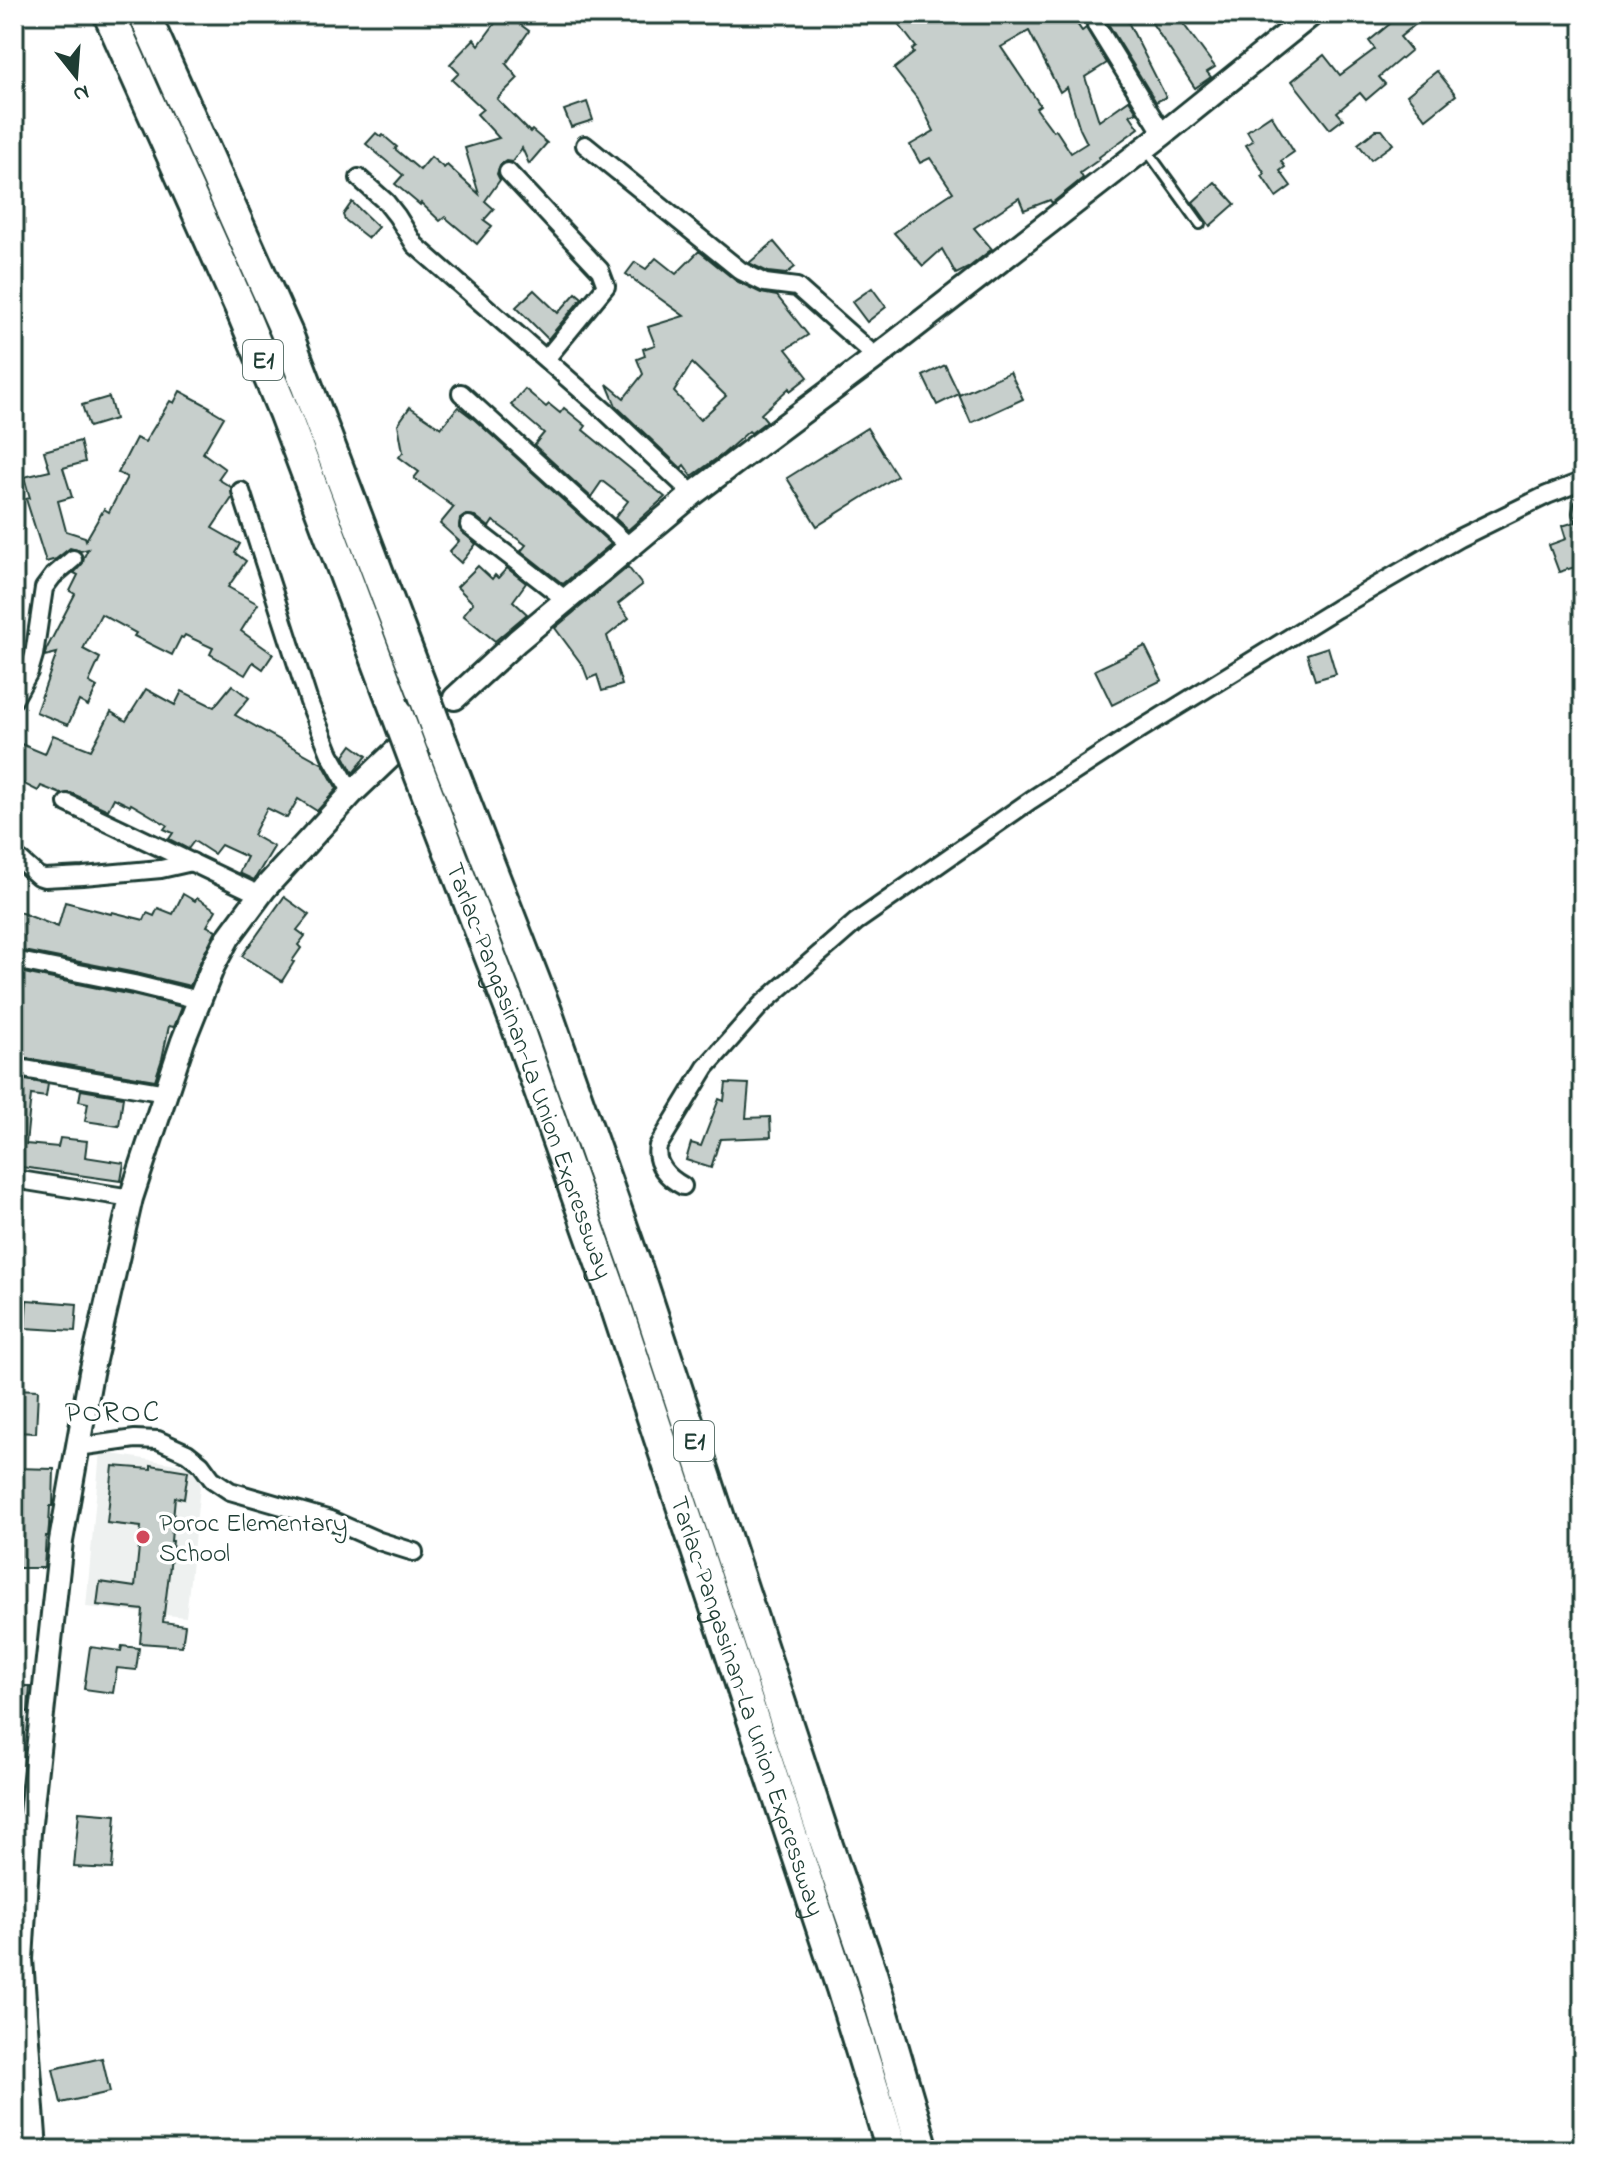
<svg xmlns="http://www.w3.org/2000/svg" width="1597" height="2164" viewBox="0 0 1597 2164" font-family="'Indie Flower',sans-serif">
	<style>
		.built { fill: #eef1f0 }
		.building { fill: #c7cfcc; stroke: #1f3d34; stroke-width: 2; fill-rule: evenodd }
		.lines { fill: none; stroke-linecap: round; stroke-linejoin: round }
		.lane-casing { stroke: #1f3d34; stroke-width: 14 }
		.street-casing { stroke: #1f3d34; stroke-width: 22 }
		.secondary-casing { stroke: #1f3d34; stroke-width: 28 }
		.highway-casing { stroke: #1f3d34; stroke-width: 36 }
		.lane { stroke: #fff; stroke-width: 8 }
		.street { stroke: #fff; stroke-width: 16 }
		.secondary { stroke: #fff; stroke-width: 22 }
		.highway { stroke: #fff; stroke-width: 30 }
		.highway-bridge-casing { stroke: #1f3d34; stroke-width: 36; stroke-linecap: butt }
		.highway-bridge { stroke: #fff; stroke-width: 30 }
		.poi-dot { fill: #d1495b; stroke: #fff; stroke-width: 3 }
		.labels { text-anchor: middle; stroke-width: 7; stroke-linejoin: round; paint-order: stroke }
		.shield { fill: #fff; stroke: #627771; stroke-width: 2 }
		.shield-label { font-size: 24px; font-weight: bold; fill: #1f3d34 }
		.street-label { font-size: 26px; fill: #1f3d34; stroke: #fff }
		.poi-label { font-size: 26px; fill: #1f3d34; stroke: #fff; text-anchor: start }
		.quarter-label { font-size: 30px; letter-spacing: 2px; fill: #1f3d34; stroke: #fff }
	</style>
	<rect width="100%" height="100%" fill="#fff"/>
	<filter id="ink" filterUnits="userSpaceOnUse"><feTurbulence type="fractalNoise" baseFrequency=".0125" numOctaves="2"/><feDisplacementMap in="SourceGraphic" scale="16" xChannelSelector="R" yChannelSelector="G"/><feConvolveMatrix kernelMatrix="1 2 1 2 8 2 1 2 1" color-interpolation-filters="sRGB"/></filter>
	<g filter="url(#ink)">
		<!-- built -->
		<polygon class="built" points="100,1452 202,1468 186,1617 86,1607"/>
		<!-- building -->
		<g class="building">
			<polygon points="502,14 506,14 529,31 506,64 518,78 497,99 530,132 532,130 547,143 529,164 522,148 512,162 506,161 500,165 497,174 500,180 485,201 494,209 484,220 492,226 477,244 445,217 440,221 421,203 420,205 395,184 403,175 366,144 376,133 381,137 383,135 397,147 395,149 420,170 431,157 444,168 447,165 479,194 465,148 499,138 477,114 483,109 452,80 459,73 450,64 474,39 479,45"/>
			<path d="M891,14H1070L1082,31L1086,28L1107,63L1085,77L1099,121L1129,100L1137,112L1130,115L1139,128L1099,157L1100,159L1080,173L1083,178L1052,203L1050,200L1024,210L1019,198L974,228L992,249L968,268L956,274L942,249L923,266L894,233L917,216L953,192L930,158L920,163L910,145L934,131L919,101L894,69L914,53L912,50L916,47ZM1029,31L1060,92L1067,87L1080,129L1087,143L1071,153L1056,130L1053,131L1036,108L1040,105L1001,47Z"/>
			<polygon points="1114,14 1124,14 1166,97 1156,102 1107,22"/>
			<polygon points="1146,14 1176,14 1215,67 1207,72 1211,77 1195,88"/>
			<polygon points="1402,14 1428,14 1400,37 1411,50 1379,77 1385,84 1366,100 1360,93 1337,112 1343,119 1330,129 1292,81 1324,55 1340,75 1375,49 1369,41"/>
			<polygon points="1437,71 1456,95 1426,119 1407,95"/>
			<polygon points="587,102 593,120 571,127 564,110"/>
			<polygon points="1271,115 1294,152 1281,161 1285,167 1280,171 1291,186 1276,197 1262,176 1265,174 1246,145 1253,141 1247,131"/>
			<polygon points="1376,130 1382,130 1393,144 1371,160 1358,144"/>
			<polygon points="1215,182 1235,204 1210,226 1193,202"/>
			<polygon points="352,202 378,227 368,238 345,220 343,215"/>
			<polygon points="774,242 795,267 786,274 768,272 749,263"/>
			<path d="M699,251L736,281L761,293L777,296L808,335L786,349L808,377L790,391L789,388L761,414L767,421L751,433L749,431L723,454L692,476L684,465L681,468L616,406L607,384L624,398L643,374L637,359L645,356L643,349L655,345L648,327L684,316L626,274L635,262L646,269L656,258L676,274ZM692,363L726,396L700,420L674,392Z"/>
			<polygon points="872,288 886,307 867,322 852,302"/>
			<polygon points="534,290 558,313 576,293 582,298 548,339 516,307"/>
			<polygon points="945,365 959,394 937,405 923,376"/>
			<polygon points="1010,372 1023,399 971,423 959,395"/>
			<polygon points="525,389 546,407 549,404 560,413 564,408 586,426 583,430 665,497 628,530 615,518 628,501 602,481 591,497 534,445 544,433 511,405"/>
			<polygon points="180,391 210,407 209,408 224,417 203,453 225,469 218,479 231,487 232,498 212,528 240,544 235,553 246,561 228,587 258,604 241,631 273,654 263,669 253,662 245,675 210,654 213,648 185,635 183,638 181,637 172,655 134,636 136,633 101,614 83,649 100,658 89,682 97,687 88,706 79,701 68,725 36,712 57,653 45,656 46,650 75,594 70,591 78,575 74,573 83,563 84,557 88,549 81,551 70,548 56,559 46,562 26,499 30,498 24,477 50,471 44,451 80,441 85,462 63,468 72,497 58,501 66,531 85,537 86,540 104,509 109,512 127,477 118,473 136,438 145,442 170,401 174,403"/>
			<polygon points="109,397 115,419 89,427 82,405"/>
			<polygon points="410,407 441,428 458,407 475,420 611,544 563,584 521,551 526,545 493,521 489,527 475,516 466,515 460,519 459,528 476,544 461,563 449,552 459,541 440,524 454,507 414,478 419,472 399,457 403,452 398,424"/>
			<polygon points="867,428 897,476 817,526 787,478"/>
			<polygon points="1575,522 1583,524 1583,580 1580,580 1575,567 1559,572 1549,545 1566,539 1562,526"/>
			<polygon points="478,566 492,579 495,575 498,578 507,568 526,583 513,601 527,614 495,641 463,615 473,603 457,587"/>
			<polygon points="628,567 642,585 618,604 629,618 607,636 622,685 602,691 597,675 588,679 583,666 555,628"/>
			<polygon points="1145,646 1162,680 1112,705 1095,670"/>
			<polygon points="1328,647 1336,674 1315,680 1307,654"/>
			<polygon points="232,685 249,698 235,715 323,764 337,789 317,811 298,799 287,818 267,808 253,835 274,847 254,880 239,873 247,857 221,845 214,854 194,841 188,849 169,839 173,833 164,829 167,825 131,804 130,806 114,798 108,810 71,793 61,794 41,786 38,791 14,779 14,741 45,754 53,735 91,750 111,712 126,721 146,689 175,705 182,691 214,707"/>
			<polygon points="352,745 367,756 353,773 344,756"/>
			<polygon points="183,894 195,901 197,898 216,910 207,926 216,930 201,960 190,986 136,973 14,949 14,910 58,927 65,902 111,914 112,912 144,920 147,913 154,916 158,908 173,914"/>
			<polygon points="284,897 309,915 297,930 305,936 298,945 301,948 292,961 294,962 282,981 242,956"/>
			<polygon points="14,971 132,995 182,1007 174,1027 169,1026 162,1059 155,1080 20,1057 14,1058 14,1015 17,992 14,992"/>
			<polygon points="14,1078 48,1084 46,1097 31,1095 26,1144 58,1147 60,1138 87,1141 85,1157 124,1163 121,1181 14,1166"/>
			<polygon points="726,1083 749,1084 746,1118 770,1117 771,1137 720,1139 711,1168 686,1160 691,1143 701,1146 719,1099 724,1101"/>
			<polygon points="81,1090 123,1097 119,1126 85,1121 88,1103 79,1101"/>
			<polygon points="27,1300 77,1304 75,1331 25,1328"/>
			<polygon points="14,1389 38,1390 36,1433 14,1432"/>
			<polygon points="151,1465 188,1471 184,1499 175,1497 171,1541 173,1541 163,1622 185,1625 182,1646 140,1643 143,1610 97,1605 100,1582 135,1587 141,1527 107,1523 113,1466 151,1469"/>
			<polygon points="14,1468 54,1469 53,1506 50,1506 49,1526 48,1536 46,1536 44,1568 14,1568"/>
			<polygon points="122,1646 139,1648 136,1670 117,1668 113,1693 84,1689 90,1647 121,1651"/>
			<polygon points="14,1686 30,1686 28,1712 14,1711"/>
			<polygon points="79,1812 116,1815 112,1869 74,1867"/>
			<polygon points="102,2058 110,2092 61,2103 53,2069"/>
		</g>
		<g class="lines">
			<!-- lane casing -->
			<g class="lane-casing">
				<g id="lane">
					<polyline points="1145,148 1200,224"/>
					<polyline points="14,2091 30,2088"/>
				</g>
			</g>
			<!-- street casing -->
			<g class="street-casing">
				<g id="street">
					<polyline points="1096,25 1163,134"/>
					<polyline points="585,145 741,271 765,283 797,287 876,357"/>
					<polyline points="508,172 600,270 606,286 546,359"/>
					<polyline points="359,178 386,202 397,216 415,245 606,412 693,494"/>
					<polyline points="461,393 630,547"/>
					<polyline points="241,491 309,702 330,754 352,793"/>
					<polyline points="1582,513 1583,508"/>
					<polyline points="469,525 566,600"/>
					<polyline points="14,699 29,672 34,655 44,588 53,576 73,559"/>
					<polyline points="67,803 260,895"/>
					<polyline points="21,861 38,876 44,878 83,876 161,869 192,862"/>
					<polyline points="14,960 134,984 199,1000"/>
					<polyline points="18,1068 166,1093"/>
					<polyline points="14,1179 131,1198"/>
					<path d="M683,1186C668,1178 654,1164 658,1146L706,1067L761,1005L856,922L1031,800L1128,737L1336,609L1459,538L1547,495L1583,481"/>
					<polyline points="78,1447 135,1439 158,1440 187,1453 201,1464 212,1479 230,1491 331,1520 379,1541 414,1552"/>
					<polyline points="14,1826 29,1832"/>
				</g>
			</g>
			<!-- secondary casing -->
			<g class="secondary-casing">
				<g id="secondary">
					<polyline points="455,698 517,641 693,494 876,357 1163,134 1312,14"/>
					<polyline points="35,2150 21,1959 29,1832 61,1541 91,1373 131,1198 183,1041 213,966 228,938 265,888 352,793 396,751"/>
				</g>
			</g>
			<!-- highway casing -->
			<g class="highway-casing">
				<g id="highway">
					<polyline points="109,14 239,304 284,412 397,713"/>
					<polyline points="144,14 287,334 423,692"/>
					<polyline points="441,741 546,1011 642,1284 824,1837 871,1973 923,2150"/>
					<path id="s1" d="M415,761L516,1023L613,1297L842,1988L892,2150"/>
				</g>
			</g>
			<!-- lane -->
			<use href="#lane" class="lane"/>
			<!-- street -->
			<use href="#street" class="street"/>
			<!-- secondary -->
			<use href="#secondary" class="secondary"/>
			<!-- highway -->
			<use href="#highway" class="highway"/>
			<!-- highway-bridge casing -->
			<g class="highway-bridge-casing">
				<g id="highway-bridge">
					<polyline points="423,692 441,741"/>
					<polyline points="397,713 415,761"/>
				</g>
			</g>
			<!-- highway-bridge -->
			<use href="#highway-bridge" class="highway-bridge"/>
		</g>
	</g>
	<!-- markers -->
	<circle class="poi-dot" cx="143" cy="1537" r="8"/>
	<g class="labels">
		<!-- shield labels -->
		<g class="shield">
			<rect x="243" y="340" width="40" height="40" rx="6"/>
			<rect x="674" y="1421" width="40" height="40" rx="6"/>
		</g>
		<g class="shield-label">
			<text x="263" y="368">E1</text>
			<text x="694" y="1449">E1</text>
		</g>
		<!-- street labels -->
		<g class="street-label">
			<text dy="9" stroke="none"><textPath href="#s1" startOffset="330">Tarlac-Pangasinan-La Union Expressway</textPath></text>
			<text dy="9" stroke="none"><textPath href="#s1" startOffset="1002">Tarlac-Pangasinan-La Union Expressway</textPath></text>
		</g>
		<!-- poi labels -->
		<g class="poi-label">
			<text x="159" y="1531">Poroc Elementary<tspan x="159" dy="30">School</tspan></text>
		</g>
		<!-- quarter labels -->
		<g class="quarter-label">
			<text x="113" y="1421">POROC</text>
		</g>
	</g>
	<!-- margin -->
	<rect width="1597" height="2164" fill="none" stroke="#fff" stroke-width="48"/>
	<rect x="24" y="24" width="1549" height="2116" fill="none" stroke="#1f3d34" stroke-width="3" filter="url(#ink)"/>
	<!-- north arrow -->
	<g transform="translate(76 76) rotate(163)" stroke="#ffffff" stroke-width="6" paint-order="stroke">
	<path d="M0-6L14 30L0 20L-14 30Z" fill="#1f3d34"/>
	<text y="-12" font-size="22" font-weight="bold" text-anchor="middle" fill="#1f3d34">N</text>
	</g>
</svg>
